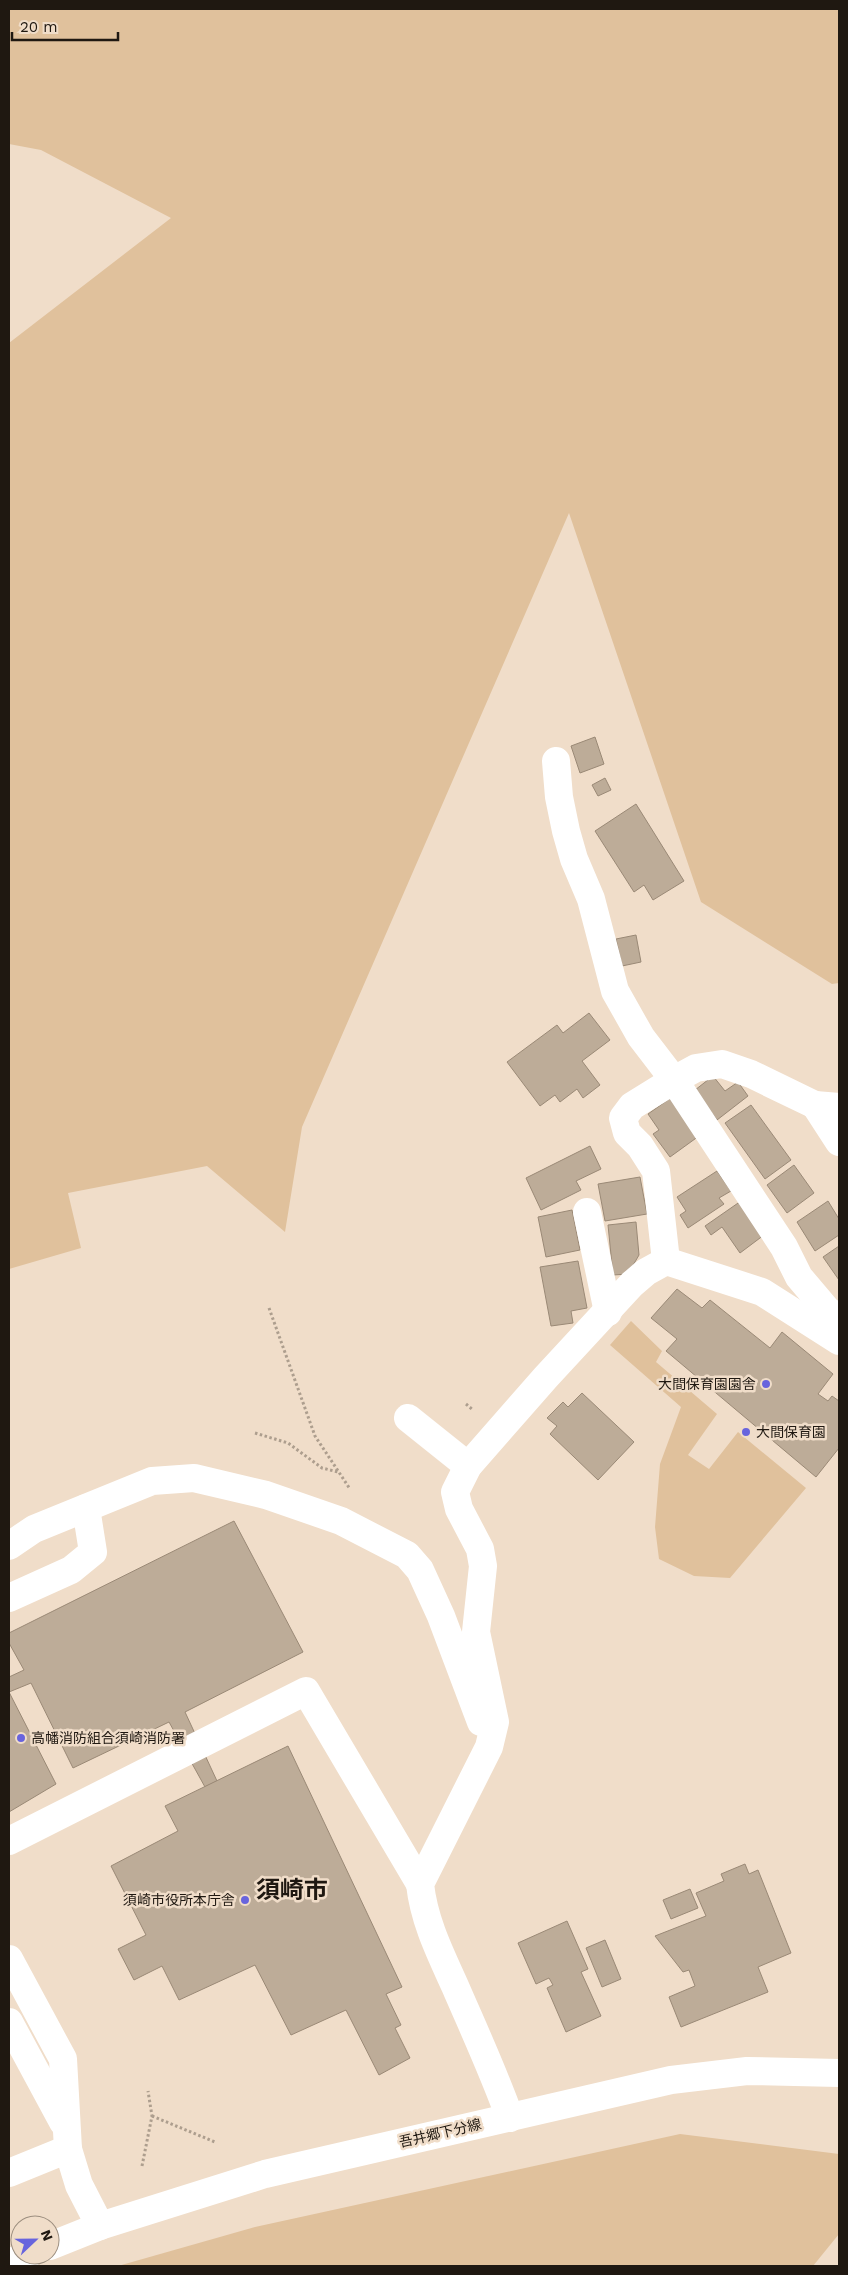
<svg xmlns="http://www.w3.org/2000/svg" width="848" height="2275" viewBox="0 0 848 2275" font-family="'Work Sans','Noto Sans JP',sans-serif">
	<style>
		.green { fill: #e0c19c }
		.building { fill: #bdac98; stroke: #9a8976 }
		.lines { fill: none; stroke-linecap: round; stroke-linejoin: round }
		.path { stroke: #ad9e8e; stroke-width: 3; stroke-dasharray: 2.5 2.5; stroke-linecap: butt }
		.minor { stroke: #fff; stroke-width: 28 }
		.major { stroke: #fff; stroke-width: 28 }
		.poi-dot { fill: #6864dd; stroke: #f0ddc9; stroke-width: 2 }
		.labels { text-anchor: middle; stroke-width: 5; stroke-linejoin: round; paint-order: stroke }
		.poi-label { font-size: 14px; fill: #1f1811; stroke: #f0ddc9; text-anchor: end }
		.street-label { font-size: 14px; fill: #1f1811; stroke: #f0ddc9 }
		.town-label { font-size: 24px; font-weight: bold; fill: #1f1811; stroke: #f0ddc9 }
	</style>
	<rect width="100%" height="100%" fill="#f0ddc9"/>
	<!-- green -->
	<g class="green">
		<polygon points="9,9 839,9 839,983 832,984 701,902 569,513 302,1127 285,1232 207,1166 68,1193 81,1248 9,1269 9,343 171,218 41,150 9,144"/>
		<polygon points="631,1321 662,1351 656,1362 717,1414 688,1455 709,1469 738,1432 806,1488 730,1578 694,1576 659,1559 655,1527 660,1464 681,1407 610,1345"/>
		<polygon points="680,2134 839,2154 839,2234 813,2266 118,2266 255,2227"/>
	</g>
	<!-- building -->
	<g class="building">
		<polygon points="595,737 604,764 580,773 571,746"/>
		<polygon points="605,778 611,790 598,796 592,785"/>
		<polygon points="636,804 684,881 653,900 644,885 634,892 595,831"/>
		<polygon points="636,935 641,962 622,966 616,939"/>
		<polygon points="589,1013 610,1040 582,1061 600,1085 583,1098 577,1089 560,1102 555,1095 540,1106 507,1062 557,1025 563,1033"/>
		<polygon points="713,1076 725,1091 738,1082 748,1096 717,1120 695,1090"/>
		<polygon points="672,1097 699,1136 670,1157 653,1134 659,1130 648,1114"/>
		<polygon points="751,1105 791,1160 765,1179 725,1123"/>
		<polygon points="590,1146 601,1169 576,1181 581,1190 541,1210 526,1178"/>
		<polygon points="794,1165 814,1193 787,1213 767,1185"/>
		<polygon points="717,1171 731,1191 719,1198 724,1204 688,1228 680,1215 686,1211 677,1197"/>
		<polygon points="640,1177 647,1214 605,1221 598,1184"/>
		<polygon points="741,1201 764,1235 740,1253 722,1227 711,1235 705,1226"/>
		<polygon points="828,1201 839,1219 839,1235 815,1251 797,1222"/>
		<polygon points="572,1210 580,1250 546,1257 538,1217"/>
		<polygon points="636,1222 639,1255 628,1274 613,1275 608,1225"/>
		<polygon points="839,1246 839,1280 823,1257"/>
		<polygon points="578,1261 587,1308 571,1311 573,1323 551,1326 540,1267"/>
		<polygon points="677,1289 702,1308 710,1300 770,1348 782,1332 833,1374 818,1394 828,1401 832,1396 839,1401 839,1448 816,1477 666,1351 677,1339 651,1318"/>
		<polygon points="582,1393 634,1442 598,1480 550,1434 557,1426 547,1418 563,1402 568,1407"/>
		<polygon points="234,1521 303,1652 185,1712 217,1781 205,1787 169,1722 73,1768 31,1683 9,1692 9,1677 24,1670 9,1643 9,1633"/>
		<polygon points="9,1692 56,1784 9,1812"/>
		<polygon points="288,1746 402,1987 386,1994 401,2025 395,2028 410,2058 379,2075 346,2010 291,2035 255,1965 179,2000 162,1966 134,1980 118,1949 146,1935 111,1866 178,1831 165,1806"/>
		<polygon points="745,1864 749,1874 758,1870 791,1953 758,1967 768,1992 681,2027 669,1997 695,1986 689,1970 683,1972 655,1936 706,1916 696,1893 724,1881 721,1874"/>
		<polygon points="690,1889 698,1908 671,1919 663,1900"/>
		<polygon points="567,1921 588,1969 581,1972 601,2016 566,2032 547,1988 553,1985 549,1978 536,1984 518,1943"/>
		<polygon points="605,1940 621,1979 602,1987 586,1948"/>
	</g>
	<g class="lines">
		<!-- path -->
		<g class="path">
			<polyline points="269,1308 315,1436 350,1489"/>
			<polyline points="466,1404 473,1410"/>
			<polyline points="255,1433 288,1443 322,1468 338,1472"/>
			<polyline points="152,2116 215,2142"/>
			<polyline points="142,2166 152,2116 148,2091"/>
		</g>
		<!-- minor -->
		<g class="minor">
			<polyline points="556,761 559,797 566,831 574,859 591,899 615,991 641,1037 674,1080 784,1247 799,1277 827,1310 839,1319"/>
			<polyline points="815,1105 839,1142"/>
			<polyline points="587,1212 608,1312"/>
			<polyline points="666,1261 656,1171 640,1146 627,1133 623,1118 632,1106 674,1080 696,1068 722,1064 751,1074 815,1105 839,1107"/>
			<polyline points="408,1418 468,1466"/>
			<polyline points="9,1546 34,1529 152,1481 194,1478 266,1495 341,1521 407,1555 420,1570 441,1616 481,1722"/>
			<polyline points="9,1598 71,1570 93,1552 86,1508"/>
			<polyline points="9,1841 306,1691 420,1884"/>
			<polyline points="9,1959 63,2059 68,2149 79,2185 100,2226"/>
			<polyline points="9,2022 63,2122"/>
			<path d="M510,2118C494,2073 474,2030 455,1986C440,1953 424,1921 420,1884L489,1747L495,1722L476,1632L483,1566L480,1549L459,1509L455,1492L468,1466L546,1377L632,1284L646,1272L666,1261L762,1292L839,1341"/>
			<polyline points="9,2173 68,2149"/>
		</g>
		<!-- major -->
		<g class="major">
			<polyline points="50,2246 100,2226 265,2174 671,2080 747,2071 839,2073"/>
			<polyline points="9,2263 28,2255"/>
		</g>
	</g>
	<!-- markers -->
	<g class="poi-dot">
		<circle cx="766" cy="1384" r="5"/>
		<circle cx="746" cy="1432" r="5"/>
		<circle cx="21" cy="1738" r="5"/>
		<circle cx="245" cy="1900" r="5"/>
	</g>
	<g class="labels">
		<!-- poi labels -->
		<g class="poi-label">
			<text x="756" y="1389">大間保育園園舎</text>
			<text x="756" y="1437" text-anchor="start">大間保育園</text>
			<text x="31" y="1743" text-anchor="start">高幡消防組合須崎消防署</text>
			<text x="235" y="1905">須崎市役所本庁舎</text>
		</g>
		<!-- street labels -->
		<g class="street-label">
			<text transform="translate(440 2133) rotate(-13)" y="5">吾井郷下分線</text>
		</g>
		<!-- town labels -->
		<g class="town-label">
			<text x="292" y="1898">須崎市</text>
		</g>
	</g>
	<!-- border -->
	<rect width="848" height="2275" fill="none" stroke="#1f1811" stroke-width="20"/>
	<!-- north arrow -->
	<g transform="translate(35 2240) rotate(68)"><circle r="24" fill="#f0ddc9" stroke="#9c8e7f"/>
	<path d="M0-4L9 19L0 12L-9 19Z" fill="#6864dd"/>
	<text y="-8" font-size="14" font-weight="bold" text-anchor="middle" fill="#1f1811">N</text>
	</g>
	<!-- scale -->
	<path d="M12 32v8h106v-8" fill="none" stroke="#1f1811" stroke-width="2.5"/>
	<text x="20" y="32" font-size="15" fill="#1f1811" stroke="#f0ddc9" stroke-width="4" paint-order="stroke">20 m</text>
</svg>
